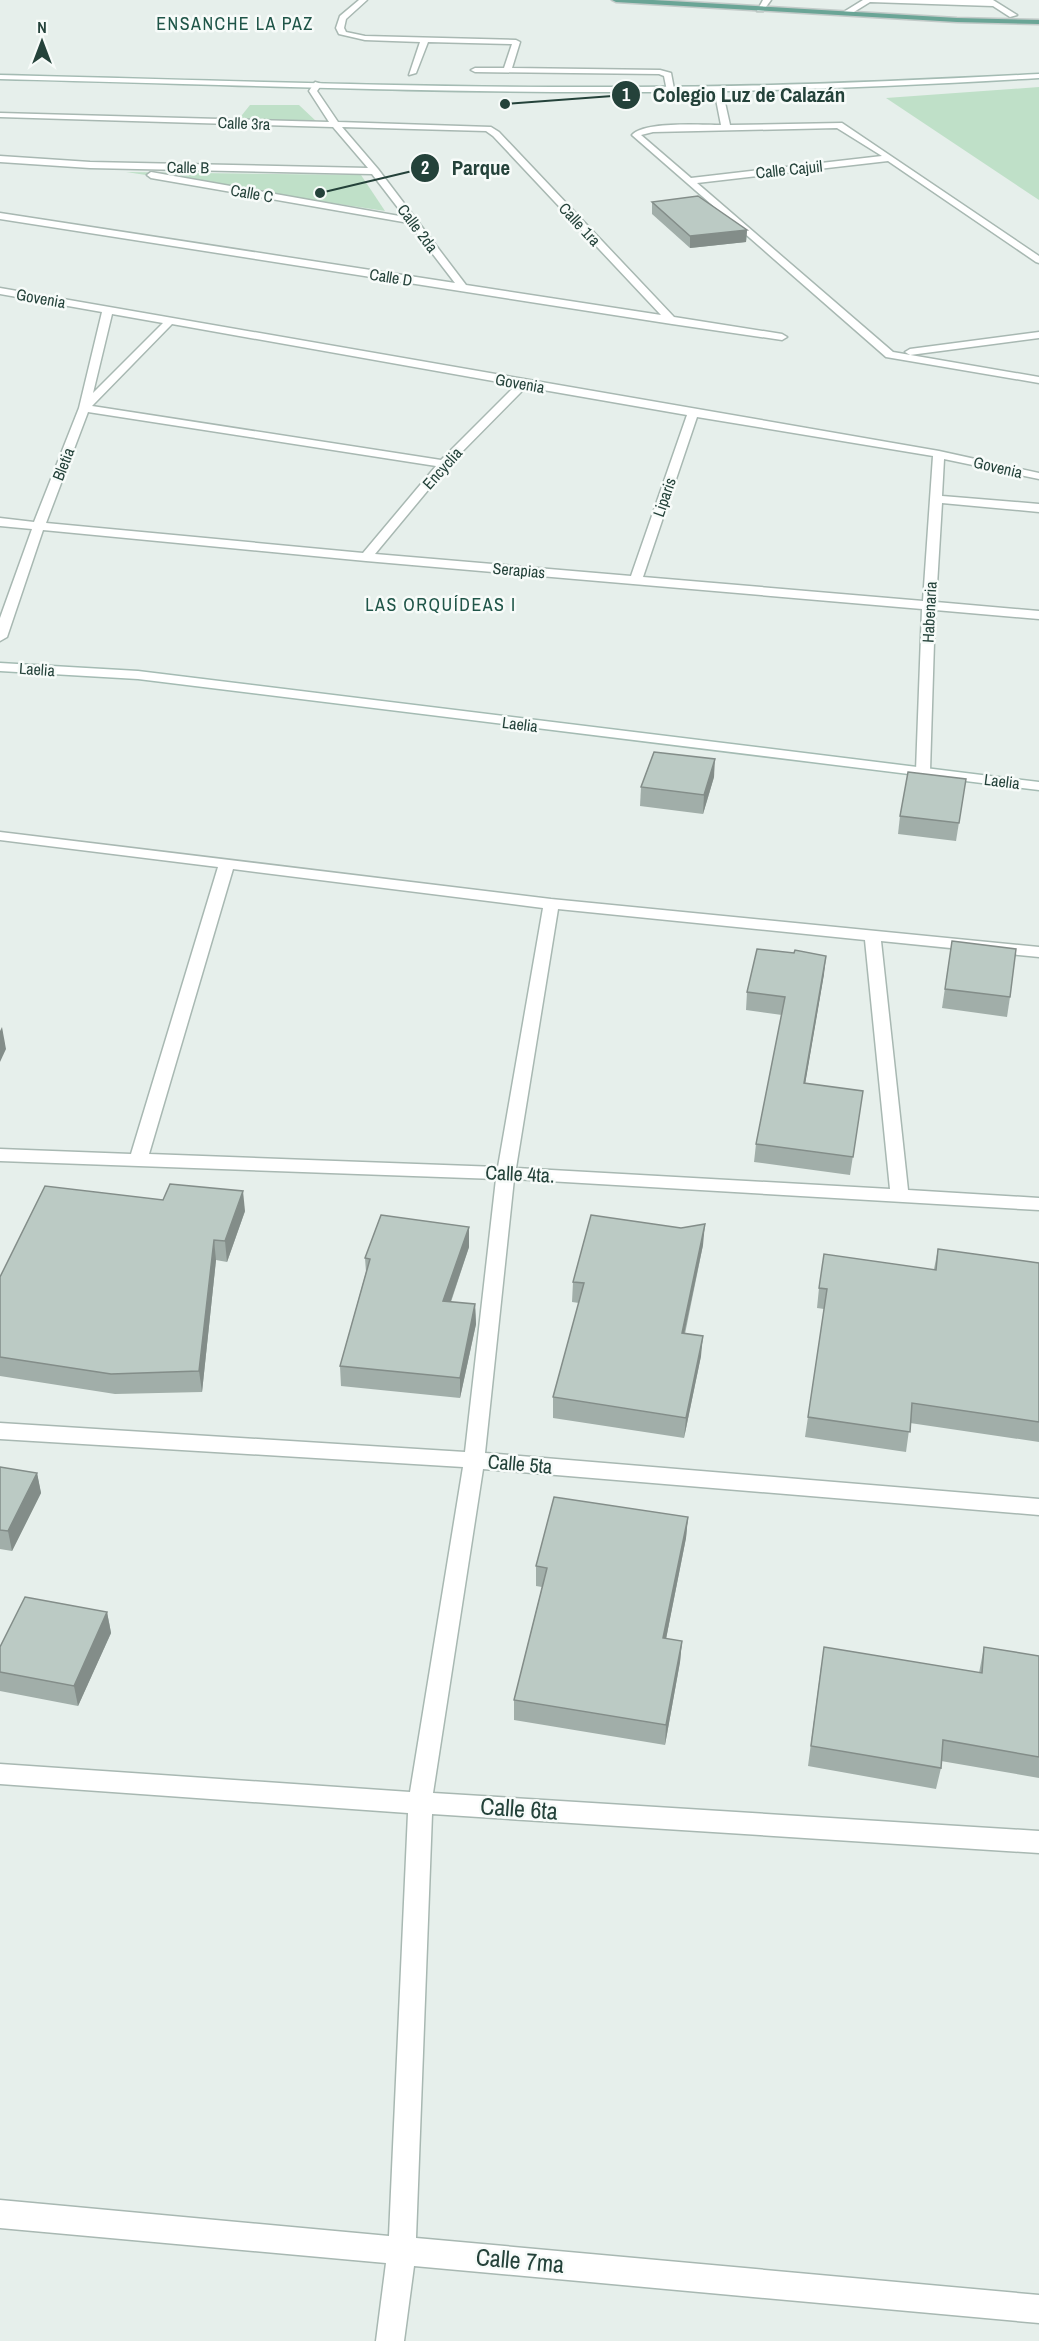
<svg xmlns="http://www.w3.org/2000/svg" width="1039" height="2341" viewBox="0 0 1039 2341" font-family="'Archivo Narrow',sans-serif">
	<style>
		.green { fill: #bfe0c8 }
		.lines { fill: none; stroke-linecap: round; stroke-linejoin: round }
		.lane-casing { stroke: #a8b8b2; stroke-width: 3 }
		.street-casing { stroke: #a8b8b2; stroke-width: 3 }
		.secondary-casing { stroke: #a4bbb3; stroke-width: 3 }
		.primary-casing { stroke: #c2cac8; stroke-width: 3 }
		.lane { fill: #fff; fill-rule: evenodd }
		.street { fill: #fff; fill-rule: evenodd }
		.secondary { fill: #fff; fill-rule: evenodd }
		.primary { fill: #6aa596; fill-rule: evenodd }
		.wall { fill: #a1aea9 }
		.shaded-wall { fill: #838d89 }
		.building { fill: #bbcac4; stroke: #838d89; stroke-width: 1.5 }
		.labels { text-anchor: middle; stroke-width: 5; stroke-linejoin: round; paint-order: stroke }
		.far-street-label { font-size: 16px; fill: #24423a; stroke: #f7fbf9 }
		.far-neighbourhood-label { font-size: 18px; letter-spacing: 1.5px; fill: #1f5548; stroke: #f7fbf9 }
		.street-label { font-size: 20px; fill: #24423a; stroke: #f7fbf9 }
		.near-street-label { font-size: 24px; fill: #24423a; stroke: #f7fbf9 }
		.leader { fill: none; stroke: #24423a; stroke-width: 2 }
		.callout-dot { fill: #24423a; stroke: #f7fbf9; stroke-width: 2 }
		.mark-label { font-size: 18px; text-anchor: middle; font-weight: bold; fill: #fff }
		.callout-label { font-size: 21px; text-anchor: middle; font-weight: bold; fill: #24423a; stroke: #f7fbf9; stroke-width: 5; stroke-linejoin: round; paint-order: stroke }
	</style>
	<rect width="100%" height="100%" fill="#e6efeb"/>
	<!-- green -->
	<g class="green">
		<polygon points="1039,87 1039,200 886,98"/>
		<polygon points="250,105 299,105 317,122 238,120"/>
		<polygon points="126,172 361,175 385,211"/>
	</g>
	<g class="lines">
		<!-- lane casing -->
		<g class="lane-casing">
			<g id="lane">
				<polygon points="359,0 367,0 346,19 344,28 346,32 365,36 516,40 520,42 512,68 660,70 671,73 674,89 667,91 664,76 659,74 475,72 471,70 475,68 504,68 512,44 428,42 416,73 409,75 420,42 365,40 339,34 336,28 340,16"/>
				<polygon points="763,0 771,0 763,11 757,11"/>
				<polygon points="863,0 993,0 1017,15 1010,17 993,6 870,2 849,15 842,13"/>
			</g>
		</g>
		<!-- street casing -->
		<g class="street-casing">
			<g id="street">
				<path d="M315,82L322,84L317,91L338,122L491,127L499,132L674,317L782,334L787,337L782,340L672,324L0,219V213L455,283L409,223L151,178L147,175L151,172L405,217L372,174L90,168L0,162V156L90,162L368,168L333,127L0,117V113L329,122L309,91ZM342,127L486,131L493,136L661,315L466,285L378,169Z"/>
				<path d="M718,87L722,89L730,125L842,123L1039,256V263L1036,262L888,161L697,183L893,352L1039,377V383L886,357L632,135C644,121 701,125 721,125L714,89ZM837,128L882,156L691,178L641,135L653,132Z"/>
				<path d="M0,288L939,451L1039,473V479L944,459L942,496L1039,504V512L942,503L936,602L1039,611V619L935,610L930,771L923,775L916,771L922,609L366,561L43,530L7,637L0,641V618L32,529L0,526V518L34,522L79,408L102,312L0,294ZM112,314L163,323L93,393ZM172,324L516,385L441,460L92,406ZM526,387L687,415L631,576L375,554L448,466ZM88,412L436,466L363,553L46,523ZM697,417L933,456L923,601L643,577Z"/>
				<polygon points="1039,332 1039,338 910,355 905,352 910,349"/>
				<path d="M0,832L551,899L1039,947V957L881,941L908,1190L1039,1198V1210L514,1179L485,1453L1039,1499V1515L483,1469L433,1793L1039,1831V1853L432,1814L416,2238L1039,2295V2323L414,2266L404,2341H376L386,2263L0,2228V2200L389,2236L408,1813L0,1784V1764L410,1792L463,1467L0,1439V1423L465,1452L496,1179L0,1161V1149L131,1154L218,867L0,840ZM233,869L543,908L498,1167L149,1154ZM558,909L865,940L890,1189L516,1168Z"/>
			</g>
		</g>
		<!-- secondary casing -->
		<g class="secondary-casing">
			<g id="secondary">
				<path d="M1039,74V78C903,86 768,92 632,92C421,93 211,84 0,79V75C211,80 421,88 632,87C768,87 903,81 1039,74Z"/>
				<polygon points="0,663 138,671 1039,782 1039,790 138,679 0,671"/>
			</g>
		</g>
		<!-- primary casing -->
		<g class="primary-casing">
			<polygon id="primary" points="612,0 653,0 957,18 1039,20 1039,24 957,22 616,2"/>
		</g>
		<!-- lane -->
		<use href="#lane" class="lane"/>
		<!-- street -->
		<use href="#street" class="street"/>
		<!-- secondary -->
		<use href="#secondary" class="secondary"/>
		<!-- primary -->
		<use href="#primary" class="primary"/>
	</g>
	<!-- wall -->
	<g class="wall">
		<polygon points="652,202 747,230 746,242 690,248 652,214"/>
		<polygon points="714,777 703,814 640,806 641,787"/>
		<polygon points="966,779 956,841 898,834 900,816"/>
		<polygon points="952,941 1010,997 1007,1017 942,1008"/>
		<polygon points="824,974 805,1084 863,1091 850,1175 754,1162 756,1144 782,1015 746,1010 747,992"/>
		<polygon points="245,1211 227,1262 216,1260 202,1392 115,1394 0,1376 0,1277"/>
		<polygon points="703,1245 685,1334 701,1356 684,1438 553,1418 553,1397 579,1303 572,1302 573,1282"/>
		<polygon points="469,1247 451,1302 475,1304 476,1324 460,1398 341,1386 340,1366 366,1272 365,1258"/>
		<polygon points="938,1249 1039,1263 1039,1442 910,1423 906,1452 805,1437 824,1309 817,1308 819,1288 934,1269"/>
		<polygon points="0,1467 37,1473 41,1493 12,1551 0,1549"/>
		<polygon points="688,1517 686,1538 666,1639 682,1641 680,1662 665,1745 514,1720 514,1700 542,1587 536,1586 536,1566"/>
		<polygon points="107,1612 111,1633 78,1706 0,1691 0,1672"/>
		<polygon points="984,1647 1039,1656 1039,1778 941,1761 941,1768 936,1789 808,1766 821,1667 979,1673"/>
	</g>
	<!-- shaded-wall -->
	<g class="shaded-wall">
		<polygon points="747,230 746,242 690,248 690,236"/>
		<polygon points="715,759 714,777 703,814 704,795"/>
		<polygon points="826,956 824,974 802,1102 804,1083"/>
		<polygon points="2,1027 6,1049 0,1062 0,1031"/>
		<polygon points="243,1191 245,1211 227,1262 225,1241"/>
		<polygon points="705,1224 703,1245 680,1353 682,1333"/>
		<polygon points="469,1227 469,1247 444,1321 443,1301"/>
		<polygon points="214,1240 216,1260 202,1392 199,1371"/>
		<polygon points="475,1304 476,1324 460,1398 460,1378"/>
		<polygon points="703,1336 701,1356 684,1438 686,1418"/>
		<polygon points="37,1473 41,1493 12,1551 8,1531"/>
		<polygon points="688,1517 686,1538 662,1659 663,1638"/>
		<polygon points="107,1612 111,1633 78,1706 74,1686"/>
		<polygon points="682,1641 680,1662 665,1745 666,1725"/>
	</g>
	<!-- building -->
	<g class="building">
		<polygon points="698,196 747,230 690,236 652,202"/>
		<polygon points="654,752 715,759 704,795 641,787"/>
		<polygon points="908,772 966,779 959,823 900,816"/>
		<polygon points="952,941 1016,949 1010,997 945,989"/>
		<polygon points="757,949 794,953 795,950 826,956 804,1083 863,1091 853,1157 756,1144 785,997 747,992"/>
		<polygon points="170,1184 243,1191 225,1241 214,1240 199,1371 111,1374 0,1357 0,1277 45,1186 163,1200"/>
		<polygon points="381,1215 469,1227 443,1301 475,1304 460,1378 340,1366 370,1259 365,1258"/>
		<polygon points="591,1215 681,1228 705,1224 682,1333 703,1336 686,1418 553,1397 584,1283 573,1282"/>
		<polygon points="938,1249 1039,1263 1039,1422 912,1403 910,1432 808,1417 827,1289 819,1288 824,1254 936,1270"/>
		<polygon points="0,1467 37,1473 8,1531 0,1530"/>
		<polygon points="554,1497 688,1517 663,1638 682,1641 666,1725 514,1700 547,1568 536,1566"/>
		<polygon points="25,1597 107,1612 74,1686 0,1672 0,1647"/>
		<polygon points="824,1647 982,1673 984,1647 1039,1656 1039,1757 943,1740 941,1768 811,1746"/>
	</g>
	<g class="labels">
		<!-- far-street labels -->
		<g class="far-street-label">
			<text transform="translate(244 123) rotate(2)" y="6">Calle 3ra</text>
			<text transform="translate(188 167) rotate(1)" y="6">Calle B</text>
			<text transform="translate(789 169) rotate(-6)" y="6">Calle Cajuil</text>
			<text transform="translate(252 193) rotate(10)" y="6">Calle C</text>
			<text transform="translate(580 224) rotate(47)" y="6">Calle 1ra</text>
			<text transform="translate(418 228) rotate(53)" y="6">Calle 2da</text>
			<text transform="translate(391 277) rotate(9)" y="6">Calle D</text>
			<text transform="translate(41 298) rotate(10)" y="6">Govenia</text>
			<text transform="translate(520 383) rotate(10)" y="6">Govenia</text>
			<text transform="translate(63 464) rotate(-69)" y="6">Bletia</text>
			<text transform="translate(998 467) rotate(13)" y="6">Govenia</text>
			<text transform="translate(442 468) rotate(-48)" y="6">Encyclia</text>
			<text transform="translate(664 497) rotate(-71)" y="6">Liparis</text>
			<text transform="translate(519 570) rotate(5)" y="6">Serapias</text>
			<text transform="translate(929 612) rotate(-87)" y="6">Habenaria</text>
			<text transform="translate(37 669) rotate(4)" y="6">Laelia</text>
			<text transform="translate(520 724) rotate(7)" y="6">Laelia</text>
			<text transform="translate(1002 781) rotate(7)" y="6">Laelia</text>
		</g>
		<!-- far-neighbourhood labels -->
		<g class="far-neighbourhood-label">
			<text x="235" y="30">ENSANCHE LA PAZ</text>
			<text x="441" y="611">LAS ORQUÍDEAS I</text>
		</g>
		<!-- street labels -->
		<g class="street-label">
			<text transform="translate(520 1174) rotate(3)" y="7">Calle 4ta.</text>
			<text transform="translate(520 1464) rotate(5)" y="7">Calle 5ta</text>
		</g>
		<!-- near-street labels -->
		<g class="near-street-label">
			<text transform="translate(519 1809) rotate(4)" y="8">Calle 6ta</text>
			<text transform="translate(520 2261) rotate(5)" y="8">Calle 7ma</text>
		</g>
	</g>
	<!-- callouts -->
	<path class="leader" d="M505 104L626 95M320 193L425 168"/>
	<g class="callout-dot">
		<circle cx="505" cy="104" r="6"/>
		<circle cx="320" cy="193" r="6"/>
		<circle cx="626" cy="95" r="15"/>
		<circle cx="425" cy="168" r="15"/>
	</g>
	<g class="mark-label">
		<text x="626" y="101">1</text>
		<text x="425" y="174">2</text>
	</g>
	<g class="callout-label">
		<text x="749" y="102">Colegio Luz de Calazán</text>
		<text x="481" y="175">Parque</text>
	</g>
	<!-- north arrow -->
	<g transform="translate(42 42)" stroke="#f7fbf9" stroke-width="4.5" paint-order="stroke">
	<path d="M0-4.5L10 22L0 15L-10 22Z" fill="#24423a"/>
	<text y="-9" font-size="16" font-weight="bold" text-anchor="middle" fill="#24423a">N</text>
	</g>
</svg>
